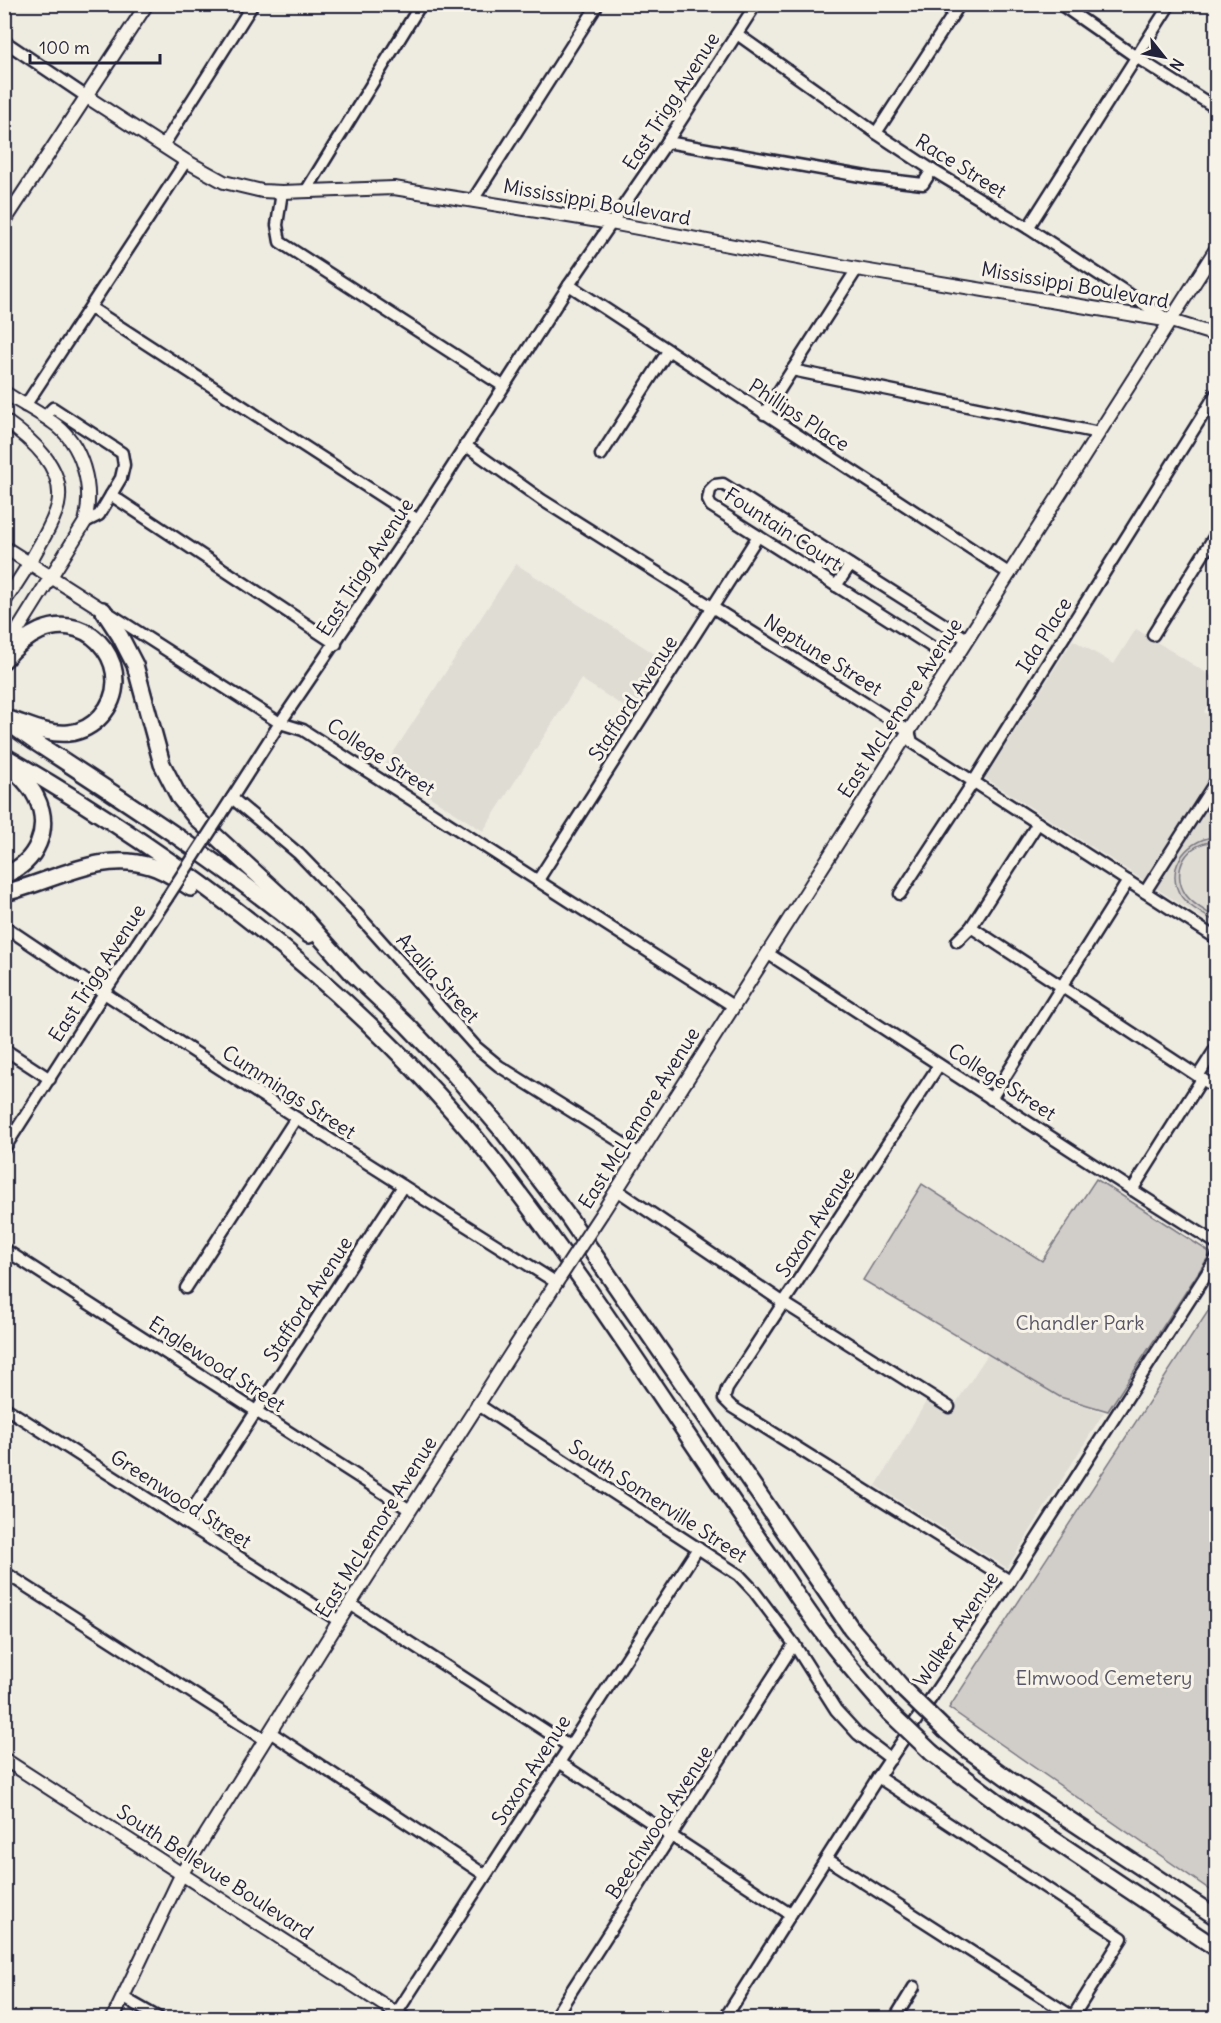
<svg xmlns="http://www.w3.org/2000/svg" width="1221" height="2023" viewBox="0 0 1221 2023" font-family="Delius,sans-serif">
	<style>
		.built { fill: #dfdcd4 }
		.green { fill: #d1cdc9; stroke: #7a7882; stroke-width: 1.5 }
		.lines { fill: none; stroke-linecap: round; stroke-linejoin: round }
		.minor-casing { stroke: #22223b; stroke-width: 15 }
		.major-casing { stroke: #22223b; stroke-width: 16 }
		.highway-casing { stroke: #22223b; stroke-width: 20 }
		.minor { stroke: #f7f3e8; stroke-width: 10 }
		.major { stroke: #f7f3e8; stroke-width: 12 }
		.highway { stroke: #f7f3e8; stroke-width: 15 }
		.minor-bridge-casing { stroke: #22223b; stroke-width: 15; stroke-linecap: butt }
		.major-bridge-casing { stroke: #22223b; stroke-width: 16; stroke-linecap: butt }
		.highway-bridge-casing { stroke: #22223b; stroke-width: 20; stroke-linecap: butt }
		.minor-bridge { stroke: #f7f3e8; stroke-width: 10 }
		.major-bridge { stroke: #f7f3e8; stroke-width: 12 }
		.highway-bridge { stroke: #f7f3e8; stroke-width: 15 }
		.labels { text-anchor: middle; stroke-width: 6; stroke-linejoin: round; paint-order: stroke }
		.street-label { font-size: 20px; fill: #22223b; stroke: #f7f3e8 }
		.park-label { font-size: 20px; fill: #575566; stroke: #f7f3e8 }
	</style>
	<rect width="100%" height="100%" fill="#eeebe1"/>
	<filter id="ink" filterUnits="userSpaceOnUse"><feTurbulence type="fractalNoise" baseFrequency=".0167" numOctaves="2"/><feDisplacementMap in="SourceGraphic" scale="12" xChannelSelector="R" yChannelSelector="G"/><feConvolveMatrix kernelMatrix="1 2 1 2 8 2 1 2 1" color-interpolation-filters="sRGB"/></filter>
	<g filter="url(#ink)">
		<!-- built -->
		<g class="built">
			<polygon points="516,564 667,662 634,713 581,679 483,831 384,767"/>
			<polygon points="1136,629 1216,679 1216,691 1204,712 1216,720 1216,927 985,778 1073,640 1114,664"/>
			<polygon points="988,1354 1061,1398 1104,1412 1007,1568 876,1486 927,1400 949,1414"/>
		</g>
		<!-- green -->
		<g class="green">
			<path d="M1208,838H1216V842C1188,840 1169,871 1186,895C1193,905 1206,911 1216,918V922C1206,916 1193,909 1185,901C1163,877 1180,845 1208,838Z"/>
			<polygon points="1096,1179 1211,1253 1108,1411 1060,1397 863,1280 922,1184 1042,1261"/>
			<polygon points="1216,1299 1216,1894 949,1708"/>
		</g>
		<g class="lines">
			<!-- minor casing -->
			<g class="minor-casing">
				<g id="minor">
					<polyline points="1060,4 1136,57 1216,108"/>
					<polyline points="737,34 876,133 932,170 1028,228 1170,321"/>
					<polyline points="4,41 87,97"/>
					<polyline points="876,133 960,4"/>
					<polyline points="667,142 872,178 923,184 932,170"/>
					<polyline points="163,146 253,4"/>
					<polyline points="306,191 421,4"/>
					<polyline points="282,192 277,225 280,242 503,386"/>
					<polyline points="473,200 598,4"/>
					<polyline points="1028,228 1170,4"/>
					<polyline points="569,285 1010,574"/>
					<polyline points="91,308 418,520"/>
					<polyline points="792,370 1099,433"/>
					<polyline points="25,406 186,161"/>
					<polyline points="764,414 857,269"/>
					<polyline points="44,417 53,408 122,453 124,465 121,478 99,515 85,522"/>
					<polyline points="465,445 542,500 909,731 912,742 1216,938"/>
					<polyline points="601,455 668,351"/>
					<polyline points="111,495 336,644"/>
					<polyline points="815,572 829,551"/>
					<polyline points="836,586 850,565"/>
					<polyline points="107,612 280,723 303,730 733,1006"/>
					<polyline points="1153,635 1216,534"/>
					<polyline points="954,661 722,513 711,506 708,500 710,490 715,485 723,484 967,639"/>
					<polyline points="232,798 299,854 358,915 476,1047 499,1066 640,1154"/>
					<polyline points="221,815 280,723 418,520 569,285 667,142 756,4"/>
					<polyline points="538,880 758,536"/>
					<polyline points="1145,892 1216,781"/>
					<polyline points="900,894 974,781 1216,394"/>
					<path d="M4,926C186,1049 371,1166 557,1283"/>
					<polyline points="971,927 1216,1088"/>
					<polyline points="957,941 971,927 1038,823"/>
					<polyline points="767,953 1145,1198 1216,1243"/>
					<polyline points="4,1049 50,1079"/>
					<polyline points="939,1065 727,1389 724,1399 732,1407 1010,1581"/>
					<polyline points="1198,1076 1216,1048"/>
					<polyline points="991,1099 1128,881"/>
					<polyline points="4,1149 104,993 167,898"/>
					<polyline points="617,1190 784,1303 949,1407"/>
					<polyline points="1132,1190 1202,1079"/>
					<polyline points="4,1249 410,1510"/>
					<polyline points="186,1288 296,1118"/>
					<polyline points="477,1404 739,1575 754,1591 794,1644 836,1710 858,1734 891,1759"/>
					<polyline points="4,1407 339,1621"/>
					<polyline points="184,1522 403,1186"/>
					<polyline points="4,1572 264,1739"/>
					<polyline points="350,1604 569,1746"/>
					<polyline points="270,1732 485,1875"/>
					<polyline points="559,1762 790,1914"/>
					<polyline points="878,1777 1122,1938 1072,2018"/>
					<polyline points="827,1859 1073,2017"/>
					<polyline points="124,1998 159,2018"/>
					<polyline points="396,2014 698,1548"/>
					<polyline points="554,2018 794,1644"/>
					<polyline points="725,2018 878,1777 1010,1581 1216,1259"/>
					<polyline points="895,2018 914,1987"/>
				</g>
			</g>
			<!-- major casing -->
			<g class="major-casing">
				<g id="major">
					<polyline points="87,97 186,161 224,182 262,191 282,192 394,188 611,223 857,269 1171,321 1216,335"/>
					<polyline points="4,222 147,4"/>
					<path d="M4,392C20,403 37,411 52,422C83,443 94,488 85,522L4,652"/>
					<path d="M4,420C31,439 66,468 58,505C55,517 49,528 43,539C31,561 19,581 4,602"/>
					<polyline points="4,547 103,610"/>
					<polyline points="602,1213 1216,249"/>
					<polyline points="4,1759 404,2018"/>
					<polyline points="113,2018 182,1873 339,1621 560,1277"/>
				</g>
			</g>
			<!-- highway casing -->
			<g class="highway-casing">
				<g id="highway">
					<polyline points="103,610 120,636 135,665 162,764 179,797 196,818 299,913 353,974 407,1025 453,1073 502,1130 569,1218 851,1628 905,1691"/>
					<path d="M4,660C14,648 26,637 40,631C93,608 139,674 101,716C93,725 81,732 69,733C49,735 30,726 12,720"/>
					<path d="M4,720L35,742C128,803 222,863 309,935"/>
					<path d="M4,756C195,866 374,1003 508,1179C601,1300 681,1430 769,1554C787,1580 803,1606 822,1631C842,1659 866,1686 889,1712"/>
					<path d="M4,875C37,863 52,828 36,797C30,784 18,775 9,764"/>
					<path d="M4,893C52,882 101,850 150,866C165,870 178,880 191,888"/>
					<polyline points="946,1731 967,1749 1014,1783 1216,1917"/>
					<polyline points="932,1753 999,1803 1216,1948"/>
				</g>
			</g>
			<!-- minor -->
			<use href="#minor" class="minor"/>
			<!-- major -->
			<use href="#major" class="major"/>
			<!-- highway -->
			<use href="#highway" class="highway"/>
			<!-- minor-bridge casing -->
			<g class="minor-bridge-casing">
				<polyline id="minor-bridge" points="167,898 221,815"/>
			</g>
			<!-- major-bridge casing -->
			<g class="major-bridge-casing">
				<polyline id="major-bridge" points="560,1277 602,1213"/>
			</g>
			<!-- highway-bridge casing -->
			<g class="highway-bridge-casing">
				<g id="highway-bridge">
					<polyline points="905,1691 946,1731"/>
					<polyline points="889,1712 932,1753"/>
				</g>
			</g>
			<!-- minor-bridge -->
			<use href="#minor-bridge" class="minor-bridge"/>
			<!-- major-bridge -->
			<use href="#major-bridge" class="major-bridge"/>
			<!-- highway-bridge -->
			<use href="#highway-bridge" class="highway-bridge"/>
		</g>
	</g>
	<g class="labels">
		<!-- street labels -->
		<g class="street-label">
			<text transform="translate(671 101) rotate(-57)" y="7">East Trigg Avenue</text>
			<text transform="translate(961 166) rotate(32)" y="7">Race Street</text>
			<text transform="translate(597 202) rotate(10)" y="7">Mississippi Boulevard</text>
			<text transform="translate(1075 285) rotate(10)" y="7">Mississippi Boulevard</text>
			<text transform="translate(799 415) rotate(33)" y="7">Phillips Place</text>
			<text transform="translate(783 529) rotate(33)" y="7">Fountain Court</text>
			<text transform="translate(365 567) rotate(-57)" y="7">East Trigg Avenue</text>
			<text transform="translate(1044 635) rotate(-58)" y="7">Ida Place</text>
			<text transform="translate(823 655) rotate(32)" y="7">Neptune Street</text>
			<text transform="translate(633 698) rotate(-57)" y="7">Stafford Avenue</text>
			<text transform="translate(900 708) rotate(-57)" y="7">East McLemore Avenue</text>
			<text transform="translate(381 757) rotate(33)" y="7">College Street</text>
			<text transform="translate(97 973) rotate(-57)" y="7">East Trigg Avenue</text>
			<text transform="translate(438 978) rotate(48)" y="7">Azalia Street</text>
			<text transform="translate(1002 1082) rotate(33)" y="7">College Street</text>
			<text transform="translate(289 1092) rotate(33)" y="7">Cummings Street</text>
			<text transform="translate(639 1118) rotate(-58)" y="7">East McLemore Avenue</text>
			<text transform="translate(815 1222) rotate(-57)" y="7">Saxon Avenue</text>
			<text transform="translate(308 1299) rotate(-57)" y="7">Stafford Avenue</text>
			<text transform="translate(217 1364) rotate(33)" y="7">Englewood Street</text>
			<text transform="translate(181 1499) rotate(33)" y="7">Greenwood Street</text>
			<text transform="translate(658 1501) rotate(33)" y="7">South Somerville Street</text>
			<text transform="translate(376 1527) rotate(-58)" y="7">East McLemore Avenue</text>
			<text transform="translate(956 1629) rotate(-56)" y="7">Walker Avenue</text>
			<text transform="translate(531 1770) rotate(-57)" y="7">Saxon Avenue</text>
			<text transform="translate(659 1822) rotate(-57)" y="7">Beechwood Avenue</text>
			<text transform="translate(215 1872) rotate(33)" y="7">South Bellevue Boulevard</text>
		</g>
		<!-- park labels -->
		<g class="park-label">
			<text x="1080" y="1330">Chandler Park</text>
			<text x="1104" y="1685">Elmwood Cemetery</text>
		</g>
	</g>
	<!-- margin -->
	<rect width="1221" height="2023" fill="none" stroke="#f7f3e8" stroke-width="24"/>
	<rect x="12" y="12" width="1197" height="1999" fill="none" stroke="#22223b" stroke-width="2" filter="url(#ink)"/>
	<!-- north arrow -->
	<g transform="translate(1164 57) rotate(121)" stroke="#f7f3e8" stroke-width="4.5" paint-order="stroke">
	<path d="M0-4.5L10 22L0 15L-10 22Z" fill="#22223b"/>
	<text y="-9" font-size="16" font-weight="bold" text-anchor="middle" fill="#22223b">N</text>
	</g>
	<!-- scale -->
	<path d="M30 54v9h130v-9" fill="none" stroke="#22223b" stroke-width="3"/>
	<text x="39" y="54" font-size="18" fill="#22223b" stroke="#f7f3e8" stroke-width="4.5" paint-order="stroke">100 m</text>
</svg>
